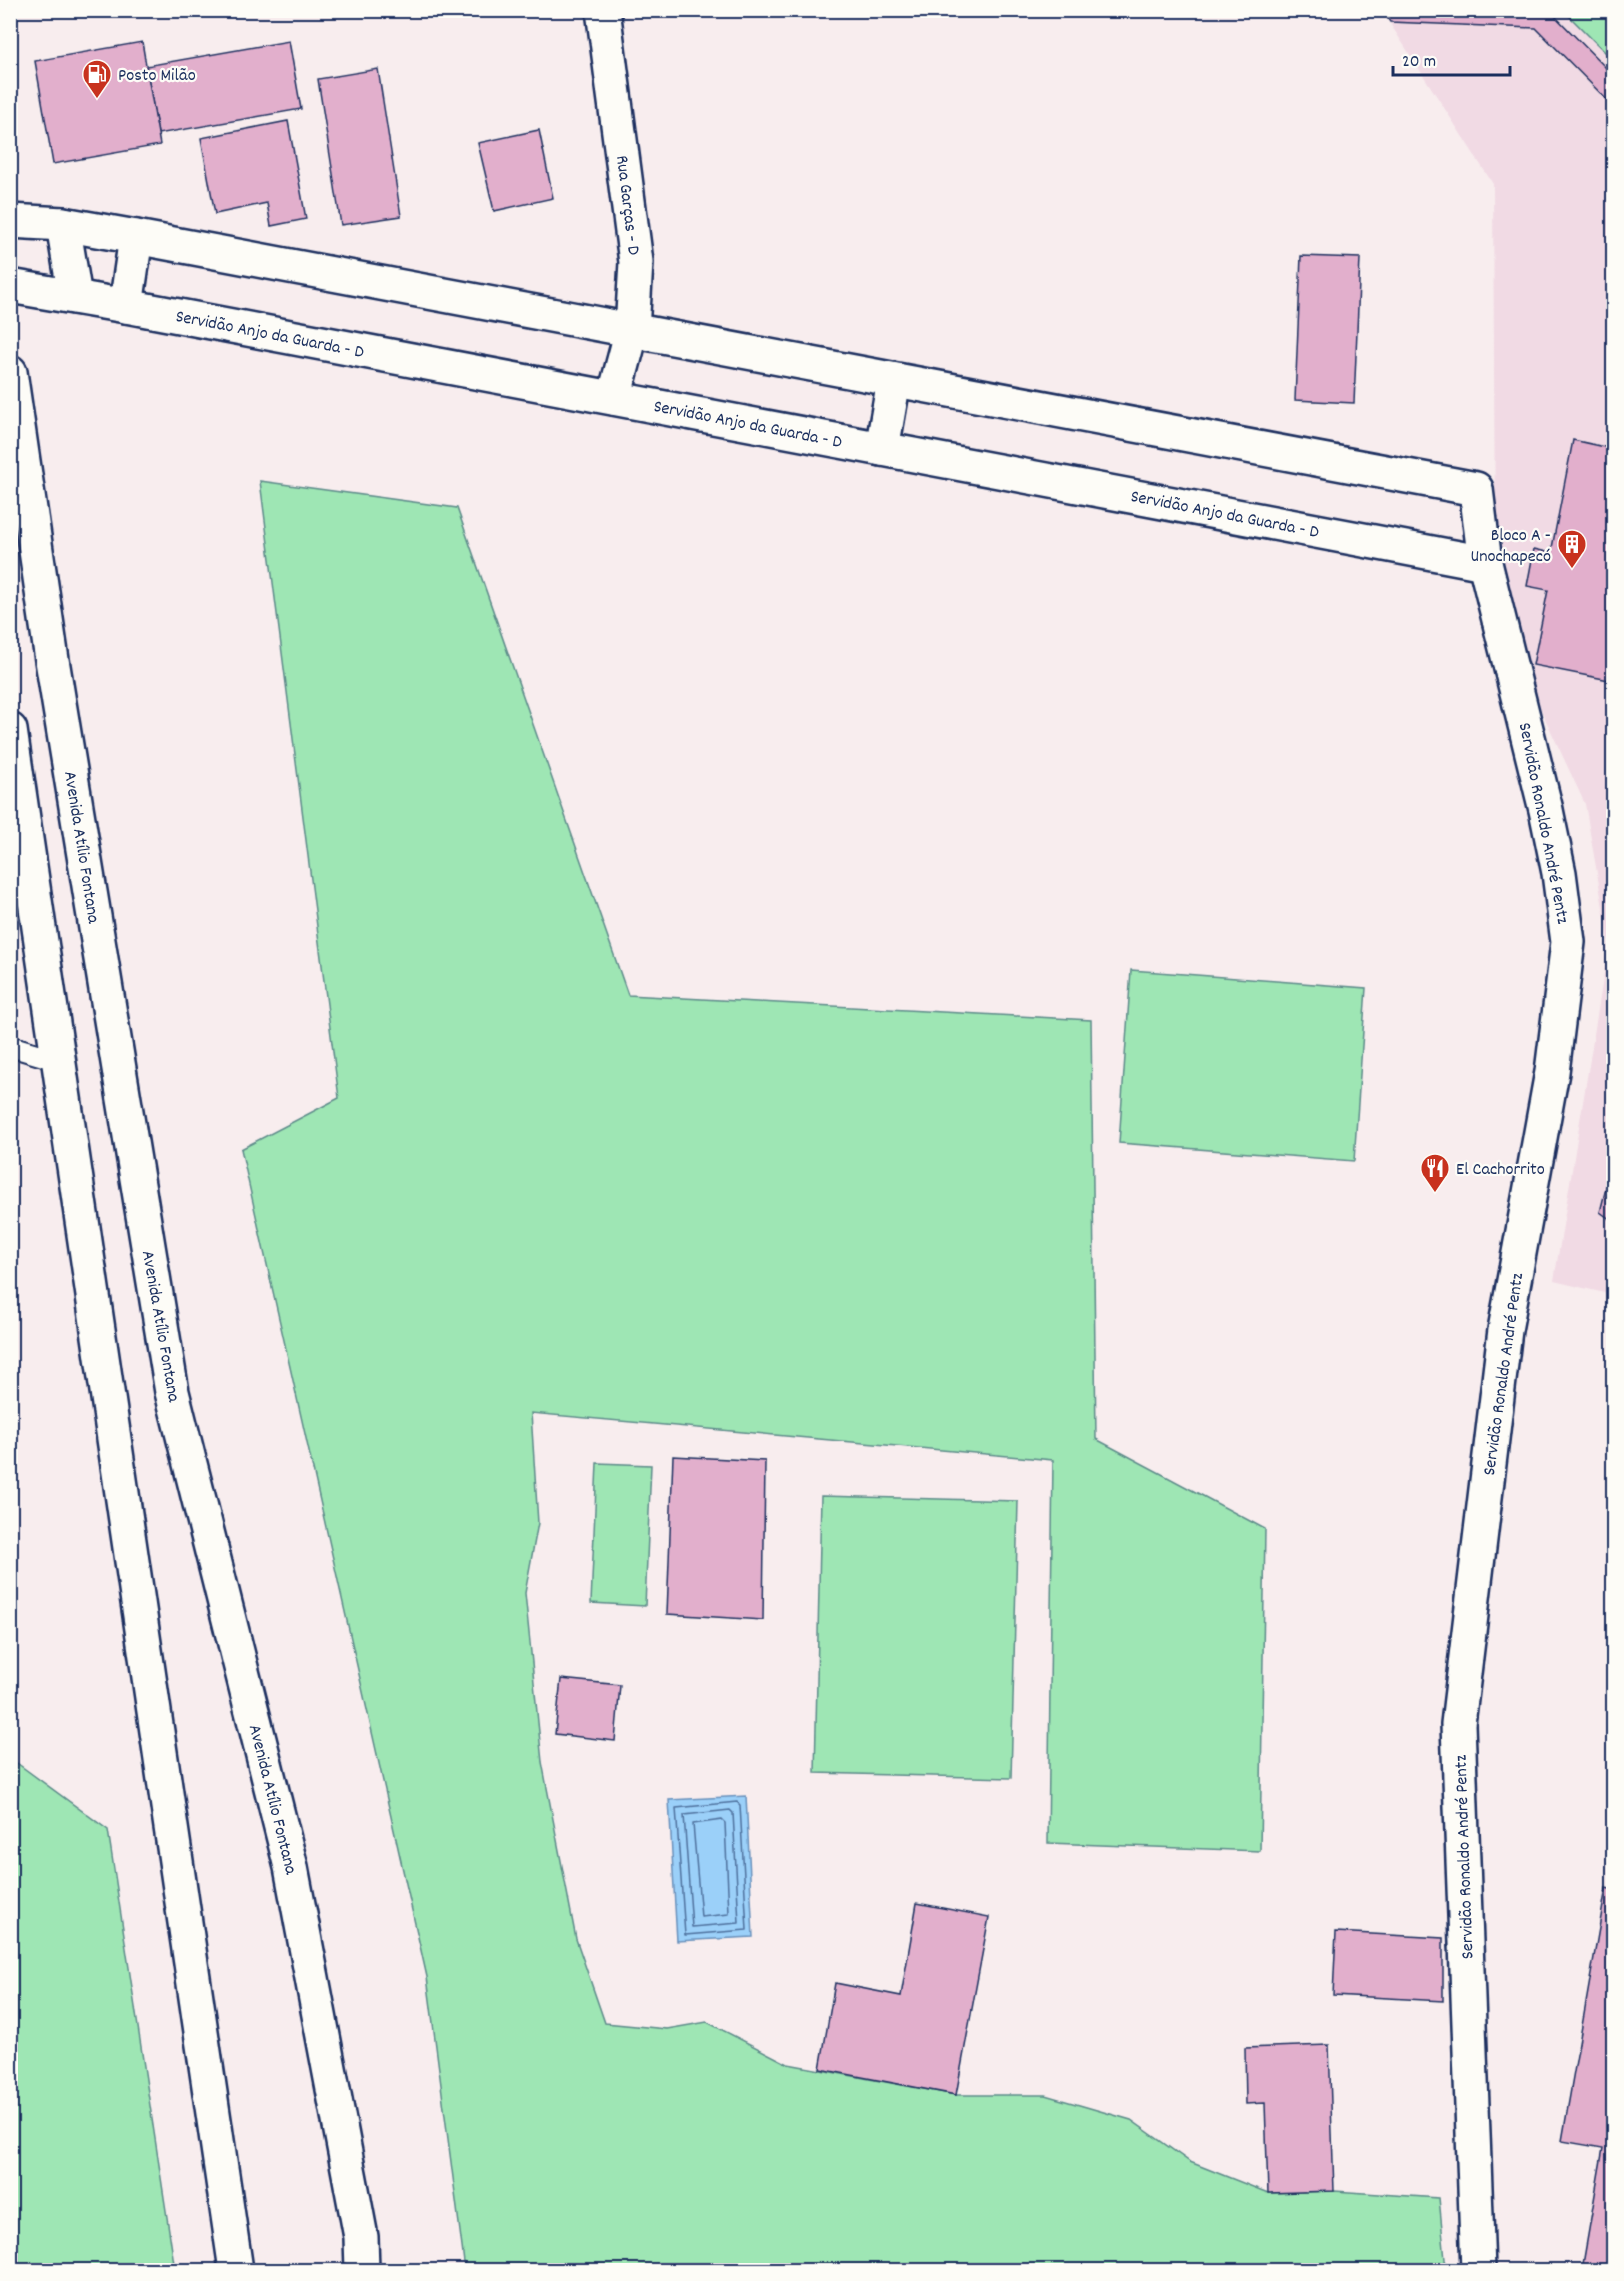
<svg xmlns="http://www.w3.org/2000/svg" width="1624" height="2281" viewBox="0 0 1624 2281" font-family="Dekko,sans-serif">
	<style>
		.built { fill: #f1dae4 }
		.green { fill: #9ee6b4; stroke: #5c8a89; stroke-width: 1.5 }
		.water { fill: #9bd0f9; stroke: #6890bb; stroke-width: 1.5 }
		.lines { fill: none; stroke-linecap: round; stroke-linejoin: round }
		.shore { stroke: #4e6f9c; stroke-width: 1.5 }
		.building { fill: #e2afcc; stroke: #1b2f5e; stroke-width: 1.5 }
		.lane-casing { stroke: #1b2f5e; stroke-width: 24 }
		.secondary-casing { stroke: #1b2f5e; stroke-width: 38 }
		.lane { stroke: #fdfcf7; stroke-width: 20 }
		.secondary { stroke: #fdfcf7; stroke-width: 33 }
		.labels { text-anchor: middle; stroke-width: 4.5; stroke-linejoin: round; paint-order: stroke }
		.poi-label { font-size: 18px; fill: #1b2f5e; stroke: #fdfcf7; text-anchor: start }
		.street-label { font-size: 18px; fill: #1b2f5e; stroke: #fdfcf7 }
	</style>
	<rect width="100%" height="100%" fill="#f8edee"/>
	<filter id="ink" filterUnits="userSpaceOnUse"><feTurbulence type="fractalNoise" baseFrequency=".0167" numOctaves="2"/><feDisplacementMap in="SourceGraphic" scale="12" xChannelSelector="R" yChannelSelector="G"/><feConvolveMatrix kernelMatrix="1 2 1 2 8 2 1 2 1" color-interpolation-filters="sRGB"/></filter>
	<g filter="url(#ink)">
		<!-- built -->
		<polygon class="built" points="1382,11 1613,11 1613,1295 1554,1281 1609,942 1585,804 1523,671 1495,547 1493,184"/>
		<!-- green -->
		<g class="green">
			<polygon points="1564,11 1613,11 1613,60"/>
			<polygon points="260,481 457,508 628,995 1091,1020 1096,1439 1265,1529 1260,1851 1048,1843 1053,1460 531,1413 538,1523 525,1593 542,1762 576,1939 605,2023 667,2029 707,2022 788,2064 956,2095 1045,2095 1131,2120 1190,2162 1268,2193 1334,2191 1439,2198 1446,2270 465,2270 427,1977 241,1149 339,1098"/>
			<polygon points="1131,970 1366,988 1354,1161 1119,1143"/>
			<polygon points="597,1463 651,1465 645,1606 591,1603"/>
			<polygon points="821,1496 1018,1501 1011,1778 815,1773"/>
			<polygon points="10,1758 108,1830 175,2270 11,2270"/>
		</g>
		<!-- water -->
		<polygon class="water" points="746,1796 753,1937 677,1941 669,1800"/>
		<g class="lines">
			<!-- shore -->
			<g class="shore">
				<polygon points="737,1802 740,1805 747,1930 685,1935 676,1808"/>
				<polygon points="730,1810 733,1813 739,1923 692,1927 684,1815"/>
				<polygon points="722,1820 725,1823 729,1914 701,1917 693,1824"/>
			</g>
		</g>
		<!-- building -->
		<g class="building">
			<polygon points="1382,10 1549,10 1614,76 1614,107 1536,28 1390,22"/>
			<polygon points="289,41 301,109 158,134 146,66"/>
			<polygon points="142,42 160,145 53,164 35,61"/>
			<polygon points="378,69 401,216 341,225 318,79"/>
			<polygon points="288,121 306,219 271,226 267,203 215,214 201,138"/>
			<polygon points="539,130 553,198 494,211 478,143"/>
			<polygon points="1301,256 1360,258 1354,403 1295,400"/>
			<polygon points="1573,440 1614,449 1614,681 1533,665 1548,590 1527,586 1534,549 1551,553"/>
			<polygon points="1614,1171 1614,1222 1600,1212 1610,1172"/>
			<polygon points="673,1456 765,1461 763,1620 667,1614"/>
			<polygon points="561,1679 620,1685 615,1741 555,1734"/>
			<polygon points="1606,1888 1614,1890 1614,2270 1582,2270 1603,2148 1562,2141"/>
			<polygon points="917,1903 989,1917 956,2095 820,2069 835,1983 901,1996"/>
			<polygon points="1336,1932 1443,1938 1443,2001 1333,1995"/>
			<polygon points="1329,2045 1334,2191 1268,2193 1265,2103 1246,2104 1245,2048"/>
		</g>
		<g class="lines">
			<!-- lane casing -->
			<g class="lane-casing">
				<polyline id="lane" points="10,1046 60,1061"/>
			</g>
			<!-- secondary casing -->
			<g class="secondary-casing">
				<g id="secondary">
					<polyline points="603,10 636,262 632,330 614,398"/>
					<polyline points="10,221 63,224 136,237 1476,489 1485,563 1546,810 1559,873 1568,942 1552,1072 1505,1330 1458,1724 1478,2270"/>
					<polyline points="63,224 75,297"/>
					<polyline points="10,286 126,306 1485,563"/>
					<polyline points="126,306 136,237"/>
					<polyline points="10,372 52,660 172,1392 291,1867 361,2237 362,2270"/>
					<polyline points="882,449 894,380"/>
					<polyline points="10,730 236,2270"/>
				</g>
			</g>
			<!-- lane -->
			<use href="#lane" class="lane"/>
			<!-- secondary -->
			<use href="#secondary" class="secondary"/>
		</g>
	</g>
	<!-- icons -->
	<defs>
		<g id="fuel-pin" transform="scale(1.5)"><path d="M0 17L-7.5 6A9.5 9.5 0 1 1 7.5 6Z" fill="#c8321e" stroke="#fdfcf7"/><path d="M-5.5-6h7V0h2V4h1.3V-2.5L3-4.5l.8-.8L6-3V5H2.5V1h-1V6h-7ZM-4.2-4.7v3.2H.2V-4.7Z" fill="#fff"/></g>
		<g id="building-pin" transform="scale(1.5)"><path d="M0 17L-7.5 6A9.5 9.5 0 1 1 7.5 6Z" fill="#c8321e" stroke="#fdfcf7"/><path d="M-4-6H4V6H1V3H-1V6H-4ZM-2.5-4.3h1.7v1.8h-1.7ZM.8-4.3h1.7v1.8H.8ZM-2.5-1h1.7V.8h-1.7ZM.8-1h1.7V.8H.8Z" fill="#fff"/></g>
		<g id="restaurant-pin" transform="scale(1.5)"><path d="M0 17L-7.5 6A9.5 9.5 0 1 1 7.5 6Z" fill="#c8321e" stroke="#fdfcf7"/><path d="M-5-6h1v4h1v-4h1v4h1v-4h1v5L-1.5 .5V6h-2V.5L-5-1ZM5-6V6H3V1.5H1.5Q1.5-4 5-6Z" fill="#fff"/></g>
	</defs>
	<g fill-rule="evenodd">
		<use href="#fuel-pin" x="97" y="74"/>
		<use href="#building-pin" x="1572" y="544"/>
		<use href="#restaurant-pin" x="1435" y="1168"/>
	</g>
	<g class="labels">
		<!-- poi labels -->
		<g class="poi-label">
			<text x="118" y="80">Posto Milão</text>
			<text x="1551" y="540" text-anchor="end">Bloco A -<tspan x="1551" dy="21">Unochapecó</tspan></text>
			<text x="1456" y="1174">El Cachorrito</text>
		</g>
		<!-- street labels -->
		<g class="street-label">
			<text transform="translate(629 205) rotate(83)" y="6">Rua Garças - D</text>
			<text transform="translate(270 333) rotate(11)" y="6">Servidão Anjo da Guarda - D</text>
			<text transform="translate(748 423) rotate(11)" y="6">Servidão Anjo da Guarda - D</text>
			<text transform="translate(1225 513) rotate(11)" y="6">Servidão Anjo da Guarda - D</text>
			<text transform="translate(1545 823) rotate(79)" y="6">Servidão Ronaldo André Pentz</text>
			<text transform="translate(83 847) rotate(81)" y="6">Avenida Atílio Fontana</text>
			<text transform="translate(162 1326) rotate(80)" y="6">Avenida Atílio Fontana</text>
			<text transform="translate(1502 1374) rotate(-82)" y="6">Servidão Ronaldo André Pentz</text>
			<text transform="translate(274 1799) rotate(76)" y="6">Avenida Atílio Fontana</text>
			<text transform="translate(1463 1857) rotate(-92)" y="6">Servidão Ronaldo André Pentz</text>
		</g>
	</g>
	<!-- margin -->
	<rect width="1624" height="2281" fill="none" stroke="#fdfcf7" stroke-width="36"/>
	<rect x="18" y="18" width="1588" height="2245" fill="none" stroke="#1b2f5e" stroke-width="2" filter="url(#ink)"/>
	<!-- scale -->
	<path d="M1393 66v9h117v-9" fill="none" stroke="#1b2f5e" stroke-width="3"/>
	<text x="1402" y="66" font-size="18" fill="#1b2f5e" stroke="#fdfcf7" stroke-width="4.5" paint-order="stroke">20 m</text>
</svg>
